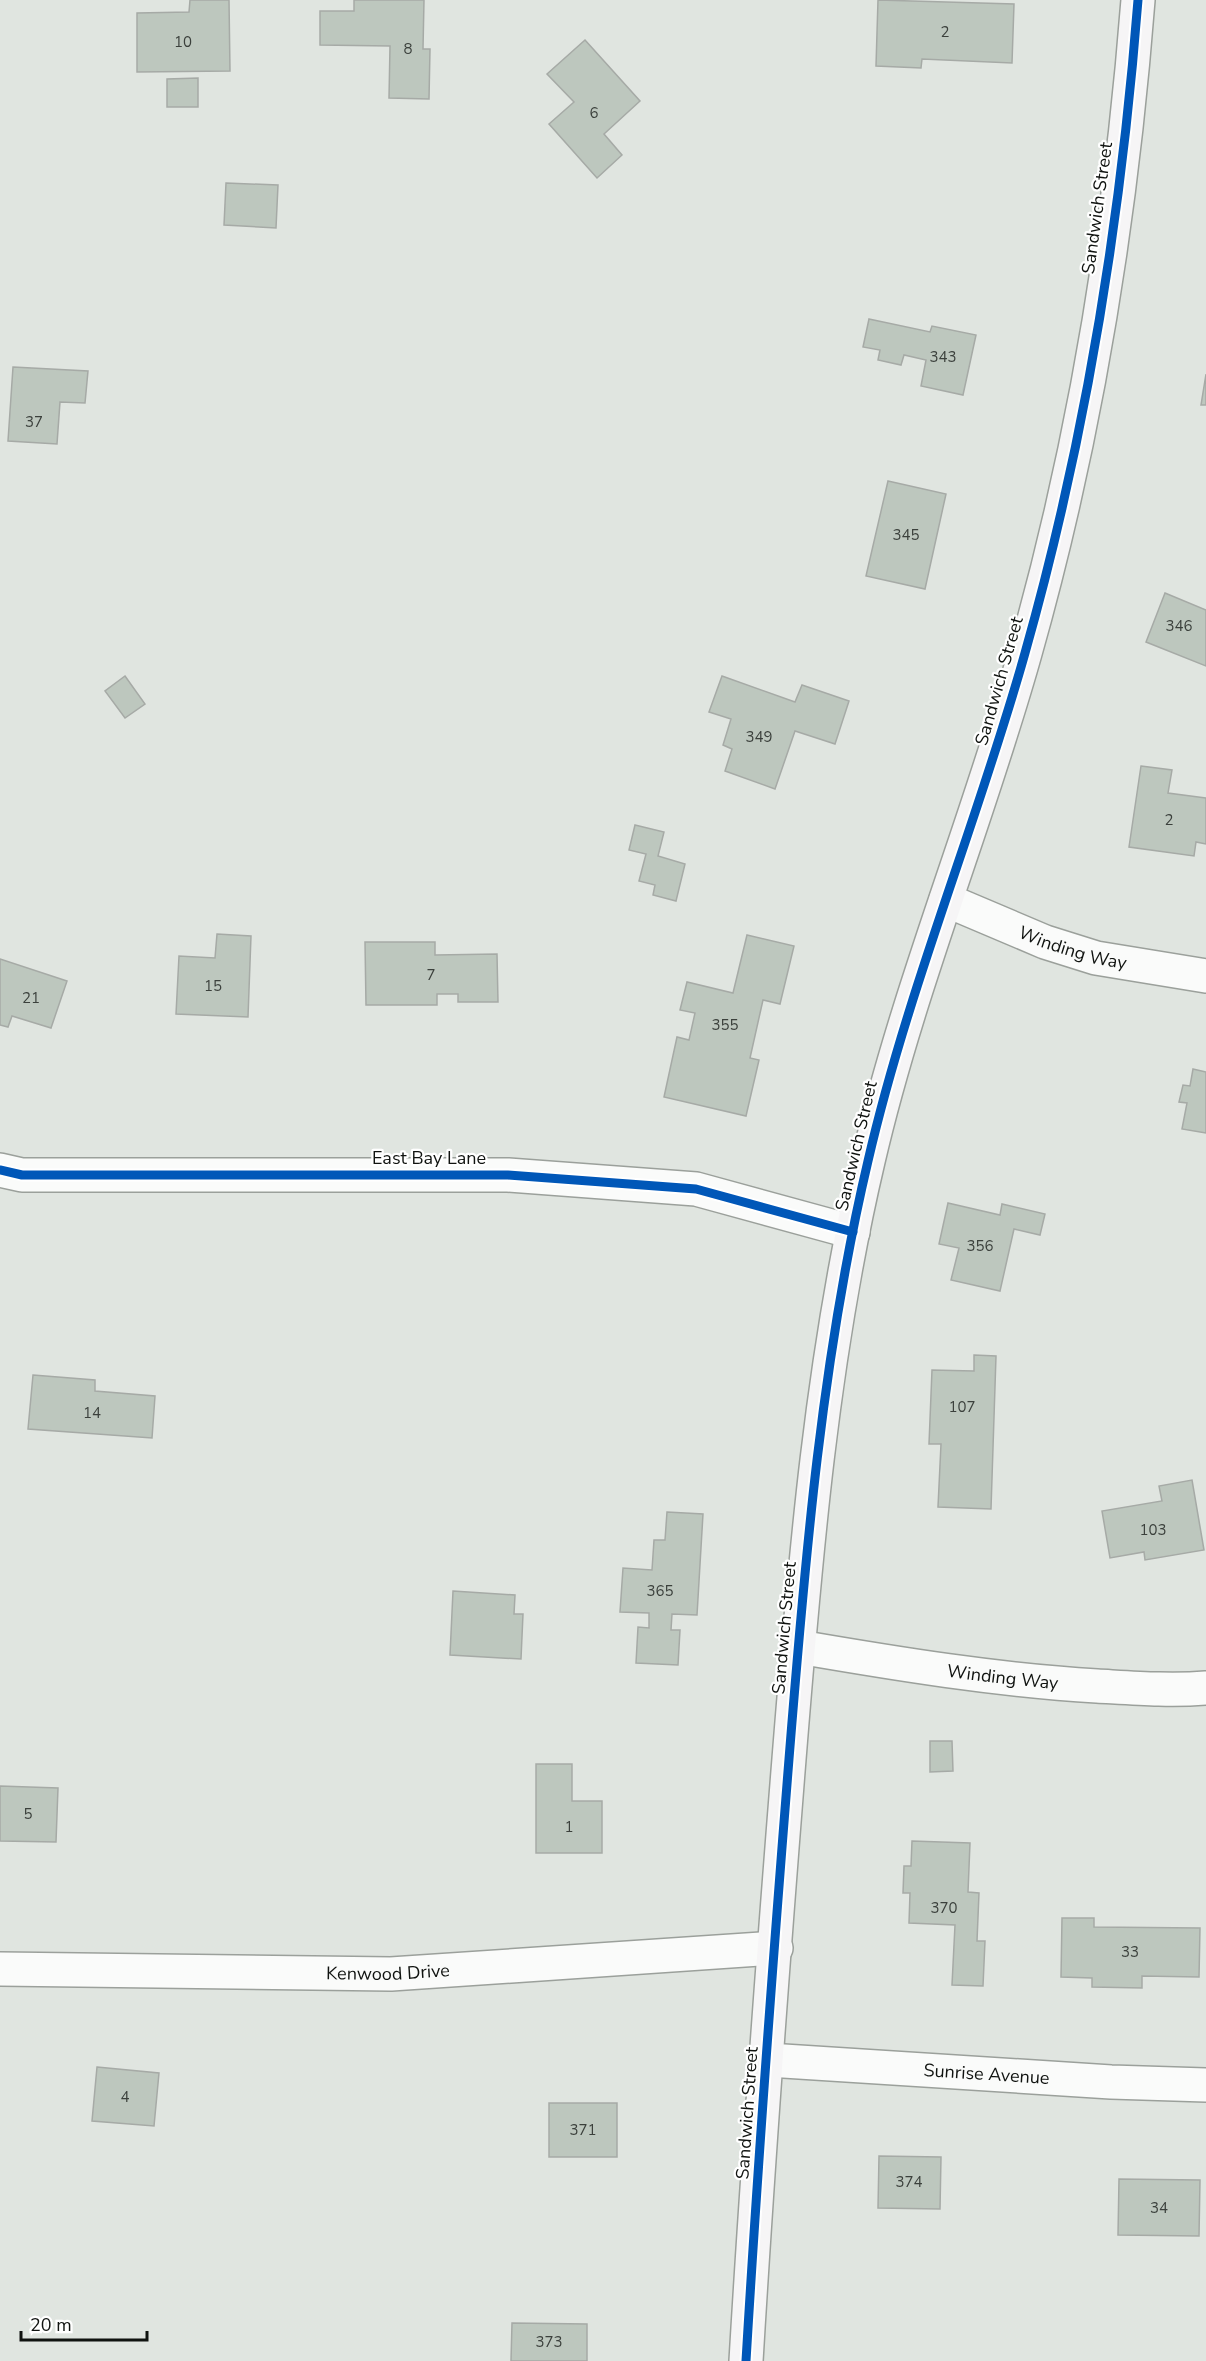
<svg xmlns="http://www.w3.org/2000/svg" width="1206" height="2361" viewBox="0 0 1206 2361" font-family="'Nunito Sans',sans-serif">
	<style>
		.building { fill: #bdc7be; stroke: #a6aaa6; stroke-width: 1.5 }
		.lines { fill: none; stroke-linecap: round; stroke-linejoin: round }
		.street-casing { stroke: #9ba09b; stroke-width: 36 }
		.secondary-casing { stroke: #9ba09b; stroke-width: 36 }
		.street { stroke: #fafbfa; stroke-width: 33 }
		.secondary { stroke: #f6f5f6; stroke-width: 33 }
		.cycleway-casing { stroke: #fff; stroke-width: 13 }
		.cycleway { stroke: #0057b8; stroke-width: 9 }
		.labels { text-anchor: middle; stroke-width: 4.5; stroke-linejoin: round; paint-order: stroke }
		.number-label { font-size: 15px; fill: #3b403c }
		.street-label { font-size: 18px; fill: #101310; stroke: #fff }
	</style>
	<rect width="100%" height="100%" fill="#e0e5e0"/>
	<!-- building -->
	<g class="building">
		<polygon points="190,0 229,0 230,71 137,72 137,13 189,12"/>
		<polygon points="354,0 424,0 423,49 430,49 429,99 389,98 390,46 320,45 320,11 354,11"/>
		<polygon points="878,0 1014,4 1012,63 922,59 921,68 876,66"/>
		<polygon points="585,40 640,101 604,134 622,155 597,178 549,124 574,102 547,74"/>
		<polygon points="198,78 198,107 167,107 167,79"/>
		<polygon points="226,183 278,185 276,228 224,225"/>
		<polygon points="869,319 930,332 932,326 976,335 963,395 921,386 926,360 904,355 901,365 878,360 880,350 863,347"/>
		<polygon points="13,367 88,371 85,403 60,402 57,444 8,441"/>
		<polygon points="1206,374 1206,405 1201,405"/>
		<polygon points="888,481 946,494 925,589 866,576"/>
		<polygon points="1165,593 1206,610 1206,666 1146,642"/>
		<polygon points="125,676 145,704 125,718 105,691"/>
		<polygon points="722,676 795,702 802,685 849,701 835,744 795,731 775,789 725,771 732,749 723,745 731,719 709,712"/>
		<polygon points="1141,766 1172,770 1168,793 1206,798 1206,844 1196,842 1194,856 1129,847"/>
		<polygon points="635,825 664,832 658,856 685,864 676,901 653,895 655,885 639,881 646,854 629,850"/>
		<polygon points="217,934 251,936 248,1017 176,1014 179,956 215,958"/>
		<polygon points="747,935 794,946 780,1004 763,1000 750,1058 759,1060 746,1116 664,1097 677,1037 689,1040 695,1013 680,1010 687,982 733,993"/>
		<polygon points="365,942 435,942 435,955 497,954 498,1002 458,1002 458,994 437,994 437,1005 366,1005"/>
		<polygon points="0,959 67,981 51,1028 12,1016 8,1027 0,1025"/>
		<polygon points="1193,1069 1206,1072 1206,1133 1182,1129 1187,1103 1179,1102 1183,1085 1190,1086"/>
		<polygon points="948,1203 1000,1215 1002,1204 1045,1214 1040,1235 1014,1229 1000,1291 951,1280 959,1248 939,1244"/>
		<polygon points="974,1355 996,1356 991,1509 938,1507 941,1444 929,1444 932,1370 974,1371"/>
		<polygon points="33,1375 95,1380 95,1391 155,1396 152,1438 28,1429"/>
		<polygon points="1192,1480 1204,1550 1145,1560 1144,1552 1110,1558 1102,1511 1162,1501 1159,1486"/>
		<polygon points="667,1512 703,1514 697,1615 672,1614 671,1630 680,1630 678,1665 636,1663 638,1627 649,1628 649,1613 620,1612 623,1568 652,1570 654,1540 665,1540"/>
		<polygon points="453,1591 515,1595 514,1614 523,1614 521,1659 450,1655"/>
		<polygon points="930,1741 952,1741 953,1771 930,1772"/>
		<polygon points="536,1764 572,1764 572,1801 602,1801 602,1853 536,1853"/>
		<polygon points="0,1786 58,1788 56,1842 0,1841"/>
		<polygon points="912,1841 970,1843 968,1892 979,1893 977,1941 985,1941 983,1986 952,1985 955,1925 909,1923 910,1893 903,1893 904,1866 911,1866"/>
		<polygon points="1062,1918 1094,1918 1094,1927 1200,1928 1199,1977 1142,1976 1142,1988 1092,1987 1092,1978 1061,1977"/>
		<polygon points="97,2067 159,2073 154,2126 92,2121"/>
		<rect x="549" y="2103" width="68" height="54"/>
		<polygon points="879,2156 941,2157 940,2209 878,2208"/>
		<polygon points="1119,2179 1200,2180 1199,2236 1118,2235"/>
		<polygon points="512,2323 587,2324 587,2361 511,2361"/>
	</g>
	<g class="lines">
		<!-- street casing -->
		<g class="street-casing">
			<g id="street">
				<path id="s1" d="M946,900L1045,942L1096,958L1206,976"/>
				<polyline points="0,1170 22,1175 508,1175 696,1189 853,1232"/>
				<path id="s2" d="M799,1647C898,1664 997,1680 1097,1686C1133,1688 1170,1691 1206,1688"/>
				<path id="s3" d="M0,1969L391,1974L776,1948"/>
				<path id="s4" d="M768,2060L1111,2082L1206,2085"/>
			</g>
		</g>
		<!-- secondary casing -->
		<g class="secondary-casing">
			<path id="secondary" d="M746,2361C758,2160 773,1959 789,1759C805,1559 822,1356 868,1161C908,988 977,824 1025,653C1085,441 1121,220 1138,0"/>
		</g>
		<!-- street -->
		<use href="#street" class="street"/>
		<!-- secondary -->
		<use href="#secondary" class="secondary"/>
		<!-- cycleway casing -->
		<g class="cycleway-casing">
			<g id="cycleway">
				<polyline points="0,1170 22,1175 508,1175 696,1189 853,1232"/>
				<path d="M746,2361C758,2160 773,1959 789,1759C805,1559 822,1356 868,1161C908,988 977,824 1025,653C1085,441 1121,220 1138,0"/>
			</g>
		</g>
		<!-- cycleway -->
		<use href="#cycleway" class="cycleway"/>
	</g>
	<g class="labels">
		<!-- number labels -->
		<g class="number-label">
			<text x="945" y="37">2</text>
			<text x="183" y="47">10</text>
			<text x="408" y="54">8</text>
			<text x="594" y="118">6</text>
			<text x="943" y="362">343</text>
			<text x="34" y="427">37</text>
			<text x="906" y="540">345</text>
			<text x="1179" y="631">346</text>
			<text x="759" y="742">349</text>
			<text x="1169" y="825">2</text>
			<text x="431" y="980">7</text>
			<text x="213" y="991">15</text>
			<text x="31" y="1003">21</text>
			<text x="725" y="1030">355</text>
			<text x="980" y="1251">356</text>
			<text x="962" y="1412">107</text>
			<text x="92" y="1418">14</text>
			<text x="1153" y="1535">103</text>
			<text x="660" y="1596">365</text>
			<text x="28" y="1819">5</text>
			<text x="569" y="1832">1</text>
			<text x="944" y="1913">370</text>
			<text x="1130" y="1957">33</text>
			<text x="125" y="2102">4</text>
			<text x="583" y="2135">371</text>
			<text x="909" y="2187">374</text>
			<text x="1159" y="2213">34</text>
			<text x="549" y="2347">373</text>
		</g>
		<!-- street labels -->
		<g class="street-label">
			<text transform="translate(1097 208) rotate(-82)" y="6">Sandwich Street</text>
			<text transform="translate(999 681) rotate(-74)" y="6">Sandwich Street</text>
			<text dy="6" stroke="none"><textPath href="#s1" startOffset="136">Winding Way</textPath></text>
			<text transform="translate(856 1146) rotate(-77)" y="6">Sandwich Street</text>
			<text x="429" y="1164">East Bay Lane</text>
			<text transform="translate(784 1628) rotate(-85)" y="6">Sandwich Street</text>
			<text dy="6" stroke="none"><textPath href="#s2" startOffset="206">Winding Way</textPath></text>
			<text dy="6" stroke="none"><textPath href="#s3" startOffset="388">Kenwood Drive</textPath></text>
			<text dy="6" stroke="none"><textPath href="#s4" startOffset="219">Sunrise Avenue</textPath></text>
			<text transform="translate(747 2113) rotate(-86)" y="6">Sandwich Street</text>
		</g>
	</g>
	<!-- scale -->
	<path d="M21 2331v9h126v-9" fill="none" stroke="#101310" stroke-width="3"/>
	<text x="30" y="2331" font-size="18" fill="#101310" stroke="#ffffff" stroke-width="4.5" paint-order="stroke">20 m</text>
</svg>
